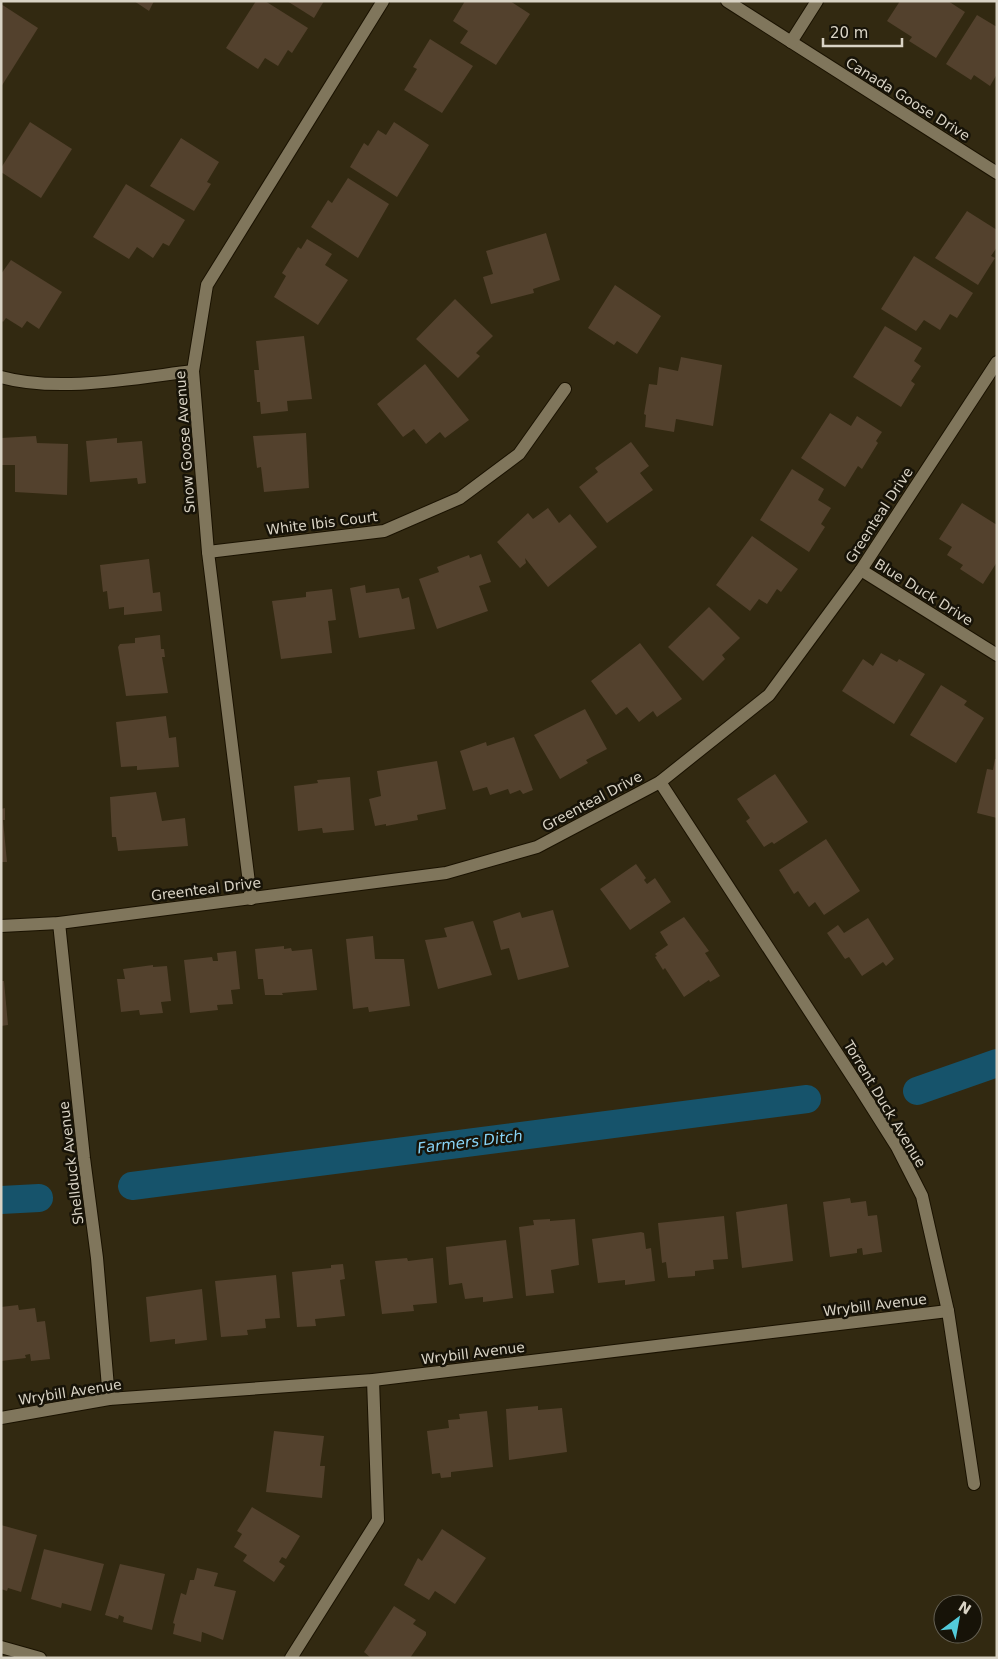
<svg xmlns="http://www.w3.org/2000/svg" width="998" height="1659" viewBox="0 0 998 1659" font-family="'DejaVu Sans',sans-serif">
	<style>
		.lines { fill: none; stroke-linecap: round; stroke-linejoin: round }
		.canal { stroke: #16536b; stroke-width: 28 }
		.building { fill: #53412d }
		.minor-casing { stroke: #1a1200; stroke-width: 14 }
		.minor { stroke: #80765c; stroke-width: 12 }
		.labels { text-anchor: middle; stroke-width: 5; stroke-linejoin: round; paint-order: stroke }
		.street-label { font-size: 14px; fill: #d9d3c5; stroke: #171308 }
		.water-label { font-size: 15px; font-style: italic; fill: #88d4f7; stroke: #171308 }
	</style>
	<rect width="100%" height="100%" fill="#322911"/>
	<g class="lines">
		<!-- canal -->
		<g class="canal">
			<polyline points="917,1091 997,1063"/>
			<polyline points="132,1186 807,1099"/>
			<polyline points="1,1200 39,1198"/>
		</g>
	</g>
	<!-- building -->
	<g class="building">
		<polygon points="134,1 154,1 149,11"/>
		<polygon points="256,1 265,1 308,28 292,53 288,50 278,66 265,58 258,69 226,48"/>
		<polygon points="287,1 324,1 314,18"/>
		<polygon points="465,1 510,1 530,14 496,65 460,43 468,31 453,21"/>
		<polygon points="900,1 948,1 965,12 936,58 909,41 912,37 887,21"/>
		<polygon points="1,4 38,28 1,87"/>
		<polygon points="977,15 997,27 997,74 990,86 974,75 971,80 946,64"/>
		<polygon points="430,39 473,66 442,113 404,90 417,69 413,67"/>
		<polygon points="30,122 72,149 41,198 1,172 1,168"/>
		<polygon points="394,122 429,145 397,197 350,167 364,143 368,146 378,130 386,135"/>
		<polygon points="181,138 219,162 207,182 211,184 194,211 150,186"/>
		<polygon points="348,178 389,204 358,258 311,227 328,200 332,203"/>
		<polygon points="126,184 185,220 169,246 163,243 153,258 137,247 129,259 93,237"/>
		<polygon points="967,211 997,230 997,247 991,256 995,258 978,285 935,258"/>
		<polygon points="546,233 560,280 533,289 534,293 491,304 483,277 493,274 486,251"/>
		<polygon points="307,239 332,254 325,265 348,280 318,325 274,297 286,276 282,273 298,247 301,249"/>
		<polygon points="914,256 973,293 957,318 950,314 940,330 924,320 916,331 881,309"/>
		<polygon points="11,260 62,292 39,329 27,321 22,328 6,318 3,322 1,320 1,274"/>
		<polygon points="615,285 661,316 637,354 617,341 614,345 588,328"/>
		<polygon points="455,299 493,336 476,353 480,356 458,378 416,339"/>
		<polygon points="885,326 922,348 914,361 921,366 911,381 915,384 901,407 853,377"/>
		<polygon points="304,336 312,399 287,401 288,411 261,414 260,402 257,402 254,370 259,370 256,341"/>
		<polygon points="681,357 722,365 713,426 676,419 674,432 645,427 646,415 644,414 649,384 657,385 659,367 678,371"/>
		<polygon points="425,364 469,420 445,438 440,432 426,444 414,429 403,437 377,404"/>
		<polygon points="830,413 851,426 857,416 882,432 876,441 878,443 862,469 858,466 845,487 801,458"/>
		<polygon points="306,433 309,488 264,492 261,467 257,468 253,436"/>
		<polygon points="36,436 37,443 68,444 67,495 15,492 15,465 1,465 1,438"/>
		<polygon points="117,438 117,443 142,441 146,483 138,484 137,478 90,482 86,441"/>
		<polygon points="631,442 649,466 640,473 653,490 607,523 579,487 598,472 595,468"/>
		<polygon points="792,469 824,489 818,500 831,508 821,524 825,527 809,552 760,520"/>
		<polygon points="962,503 997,525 997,562 983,584 960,569 963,565 947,555 952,547 939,539"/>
		<polygon points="548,508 559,523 570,514 597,547 548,587 525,558 526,563 520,568 497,542 528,513 533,519"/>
		<polygon points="752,536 798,569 781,592 777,589 767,604 759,599 750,611 716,585"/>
		<polygon points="481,554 491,582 479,586 488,611 437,629 419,579 439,572 437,567 469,555 470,558"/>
		<polygon points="149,559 153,593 160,592 162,611 124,615 124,607 109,609 107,591 103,592 100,565"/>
		<polygon points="365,585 366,593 399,588 402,599 409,597 415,629 359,638 350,588"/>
		<polygon points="332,589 336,620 328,621 332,653 281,659 272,601 306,597 306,592"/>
		<polygon points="709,607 740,638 722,655 725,659 703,681 668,647"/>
		<polygon points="160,635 161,649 164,649 165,657 162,657 168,693 126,696 118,647 120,644 135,643 135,638"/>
		<polygon points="640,643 682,699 657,717 653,711 639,722 627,707 616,715 591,681"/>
		<polygon points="881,653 897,662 899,659 925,674 894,724 842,691 863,659 873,666"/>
		<polygon points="941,685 967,701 964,705 984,718 956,763 910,735"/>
		<polygon points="585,709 607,749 586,760 588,763 560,779 534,735"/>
		<polygon points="166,716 169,738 176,737 179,767 137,770 137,766 121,767 116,722"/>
		<polygon points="514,737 533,790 523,794 520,790 510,794 508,789 490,795 487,787 473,791 460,751 486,742 487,746"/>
		<polygon points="995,759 997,759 997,818 977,813 987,769 993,770"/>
		<polygon points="437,761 446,809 417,815 418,820 386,826 386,824 375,826 369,799 381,796 377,771"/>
		<polygon points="775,774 808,822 774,844 772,842 764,847 746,821 750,818 737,799"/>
		<polygon points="350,777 354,830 323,833 322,828 298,831 294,786 318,783 317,780"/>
		<polygon points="156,792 162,821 185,818 188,846 118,851 116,837 112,837 110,797"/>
		<polygon points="5,808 5,820 3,820 7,862 1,862 1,809"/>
		<polygon points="826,839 860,891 824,915 815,902 809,907 798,891 794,894 779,870"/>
		<polygon points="636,864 646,878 644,880 647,884 655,878 671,902 630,930 600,889"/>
		<polygon points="553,910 569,967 518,980 509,948 501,950 493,921 520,912 522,918"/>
		<polygon points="684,917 709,951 705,953 720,976 710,982 709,980 684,997 665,968 663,970 655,957 657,956 655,954 668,945 660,932"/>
		<polygon points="868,918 894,959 886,966 883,962 862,976 849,957 845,959 827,933 838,925 844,933"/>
		<polygon points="473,921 492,975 438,989 425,940 447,937 444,928"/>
		<polygon points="373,936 375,959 404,959 410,1006 369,1012 368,1007 353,1009 346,939"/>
		<polygon points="284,946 284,949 291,948 292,951 312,949 317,990 282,993 283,995 265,995 263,979 258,979 255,949"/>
		<polygon points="236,951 240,989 231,990 233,1004 217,1005 218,1010 190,1013 184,960 212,957 213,961 218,961 217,953"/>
		<polygon points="153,965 153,967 167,966 171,1001 161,1002 163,1013 140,1015 139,1010 121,1012 117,979 125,979 123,969"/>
		<polygon points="1,981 4,981 8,1025 1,1026"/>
		<polygon points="850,1198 851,1203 866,1201 868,1216 877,1215 882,1252 863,1255 862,1248 857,1249 857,1253 830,1257 823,1202"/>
		<polygon points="787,1204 793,1261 742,1268 736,1212"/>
		<polygon points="724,1216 728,1259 713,1260 714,1269 695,1271 695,1276 668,1278 666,1262 662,1263 658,1223"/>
		<polygon points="550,1219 550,1221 575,1219 579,1265 551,1270 554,1293 526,1296 519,1227 534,1225 533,1220"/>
		<polygon points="641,1232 644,1233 646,1249 651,1248 655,1281 625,1285 625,1280 598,1283 592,1239"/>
		<polygon points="506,1240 513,1298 483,1302 483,1297 465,1299 462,1283 449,1285 446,1247"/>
		<polygon points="407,1258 408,1261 433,1258 437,1303 413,1305 414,1311 382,1314 375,1261"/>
		<polygon points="343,1264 345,1279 340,1280 345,1316 315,1319 316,1326 297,1327 292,1272 331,1268 331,1265"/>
		<polygon points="276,1275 280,1318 265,1319 266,1328 247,1330 248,1335 221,1337 215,1281"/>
		<polygon points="202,1289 207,1340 175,1344 175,1339 150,1342 146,1297"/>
		<polygon points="18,1305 19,1310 35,1308 37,1322 45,1321 50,1359 31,1361 30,1354 25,1355 26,1358 1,1361 1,1307"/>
		<polygon points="538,1406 538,1410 562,1408 567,1452 509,1460 506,1409"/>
		<polygon points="487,1411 493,1467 451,1472 451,1477 441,1478 440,1473 432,1474 427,1431 449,1428 448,1420 460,1419 459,1414"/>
		<polygon points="274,1431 324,1436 320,1466 325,1466 322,1498 266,1492"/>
		<polygon points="252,1507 300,1536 286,1559 282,1557 279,1562 285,1566 274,1582 243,1561 247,1555 234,1547 242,1534 237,1531"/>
		<polygon points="1,1525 37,1535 21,1592 8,1588 7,1591 1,1589"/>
		<polygon points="442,1529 486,1558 455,1604 435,1591 429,1600 404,1585 418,1558 422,1561"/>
		<polygon points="44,1549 104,1564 91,1611 62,1603 61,1608 31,1599"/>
		<polygon points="120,1564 165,1574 152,1630 123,1622 124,1617 119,1615 118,1619 105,1615"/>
		<polygon points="197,1568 218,1573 214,1586 236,1591 223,1640 202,1632 201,1642 173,1634 175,1624 173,1623 181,1593 186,1595 190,1580 194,1580"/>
		<polygon points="394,1606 416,1620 413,1624 426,1632 426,1635 410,1658 371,1658 364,1652"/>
	</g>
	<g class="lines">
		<!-- minor casing -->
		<g class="minor-casing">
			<g id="minor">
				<polyline points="727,1 997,173"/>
				<polyline points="791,42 817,1"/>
				<path d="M1,377C58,393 135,378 193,371"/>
				<polyline points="208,552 384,531 460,498 519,454 565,389"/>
				<polyline points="861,570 997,655"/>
				<polyline points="660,782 859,1087 897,1147 922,1196 948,1311 974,1484"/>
				<polyline points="251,899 208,552 193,371 207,285 383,1"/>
				<polyline points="59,923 84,1158 97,1258 109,1399"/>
				<polyline points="1,926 59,923 446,873 537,847 660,782 769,695 861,570 997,362"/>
				<polyline points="1,1418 109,1399 373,1380 948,1311"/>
				<polyline points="1,1647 40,1658"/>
				<polyline points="291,1658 378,1520 373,1380"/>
			</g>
		</g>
		<!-- minor -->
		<use href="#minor" class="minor"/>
	</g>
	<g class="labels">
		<!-- street labels -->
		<g class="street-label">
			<text transform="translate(908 99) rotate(32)" y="5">Canada Goose Drive</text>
			<text transform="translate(185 442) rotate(-94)" y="5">Snow Goose Avenue</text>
			<text transform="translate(879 515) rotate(-57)" y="5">Greenteal Drive</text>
			<text transform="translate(322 523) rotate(-7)" y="5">White Ibis Court</text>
			<text transform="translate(924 592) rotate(32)" y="5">Blue Duck Drive</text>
			<text transform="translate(592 801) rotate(-28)" y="5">Greenteal Drive</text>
			<text transform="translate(206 889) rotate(-7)" y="5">Greenteal Drive</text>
			<text transform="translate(885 1104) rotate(59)" y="5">Torrent Duck Avenue</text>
			<text transform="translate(71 1163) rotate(-97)" y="5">Shellduck Avenue</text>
			<text transform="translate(875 1305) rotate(-7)" y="5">Wrybill Avenue</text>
			<text transform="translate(473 1353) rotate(-7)" y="5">Wrybill Avenue</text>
			<text transform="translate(70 1392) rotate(-9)" y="5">Wrybill Avenue</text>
		</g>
		<!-- water labels -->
		<g class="water-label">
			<text transform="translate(470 1142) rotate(-7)" y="5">Farmers Ditch</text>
		</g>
	</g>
	<!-- border -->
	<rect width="998" height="1659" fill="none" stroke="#d9d3c5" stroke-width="5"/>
	<!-- north arrow -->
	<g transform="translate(958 1619) rotate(32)"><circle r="24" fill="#171308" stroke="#656054"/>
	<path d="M0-4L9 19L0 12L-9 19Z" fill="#53cbda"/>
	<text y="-8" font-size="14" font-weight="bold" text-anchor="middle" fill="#d9d3c5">N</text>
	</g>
	<!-- scale -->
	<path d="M823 38v8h79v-8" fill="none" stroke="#d9d3c5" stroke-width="2.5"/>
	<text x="830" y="38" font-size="15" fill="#d9d3c5" stroke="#171308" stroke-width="4" paint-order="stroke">20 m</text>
</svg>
